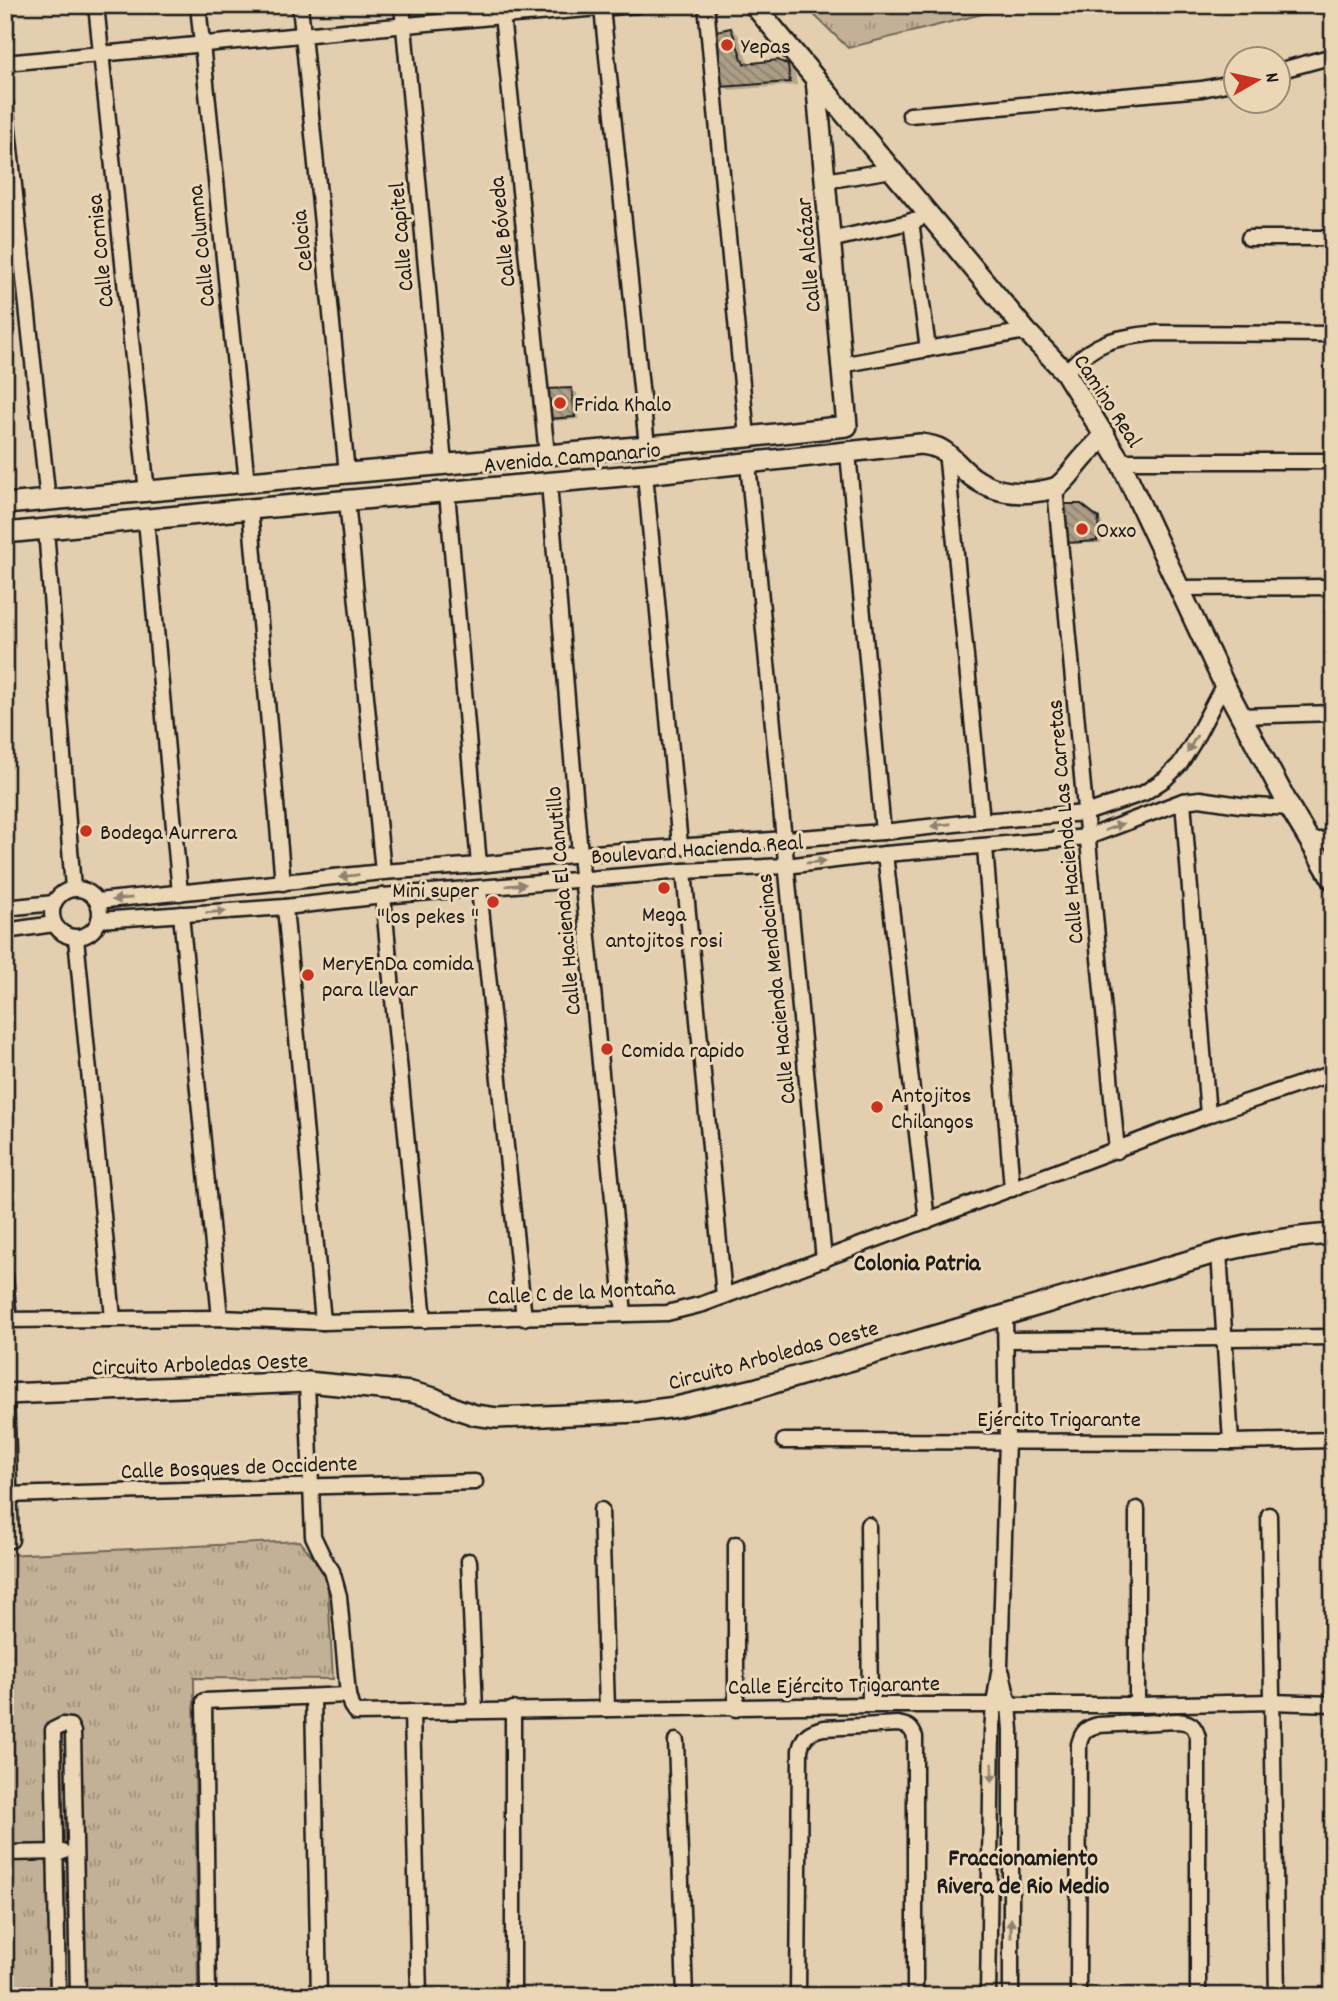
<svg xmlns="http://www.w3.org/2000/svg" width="1338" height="2001" viewBox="0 0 1338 2001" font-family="Dekko,sans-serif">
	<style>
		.grass { fill: url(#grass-tufts); stroke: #6f6659; stroke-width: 2 }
		.shadow { fill: #0003 }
		.building { fill: url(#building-back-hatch); stroke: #1c1c1c; stroke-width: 2 }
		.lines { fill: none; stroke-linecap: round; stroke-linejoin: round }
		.street-casing { stroke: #1c1c1c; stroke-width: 19 }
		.secondary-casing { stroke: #1c1c1c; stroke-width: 24 }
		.street { stroke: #ebd6b5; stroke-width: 14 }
		.secondary { stroke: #ebd6b5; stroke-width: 19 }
		.oneway { fill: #8e8270 }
		.poi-dot { fill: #c8321e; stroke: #ebd6b5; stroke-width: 2.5 }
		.labels { text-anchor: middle; stroke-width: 6; stroke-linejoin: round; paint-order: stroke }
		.poi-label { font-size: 23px; fill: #1c1c1c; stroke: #ebd6b5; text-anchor: start }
		.street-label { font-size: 23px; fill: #1c1c1c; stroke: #ebd6b5 }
		.neighbourhood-label { font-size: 24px; font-weight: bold; fill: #1c1c1c; stroke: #ebd6b5 }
	</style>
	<defs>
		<pattern id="grass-tufts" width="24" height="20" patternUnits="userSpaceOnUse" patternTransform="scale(1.75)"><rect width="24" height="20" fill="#c2b196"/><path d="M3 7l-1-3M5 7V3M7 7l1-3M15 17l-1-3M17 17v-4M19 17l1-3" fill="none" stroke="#9d8f7a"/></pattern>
		<pattern id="building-back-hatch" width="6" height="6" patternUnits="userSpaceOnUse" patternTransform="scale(1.75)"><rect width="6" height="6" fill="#ac9d86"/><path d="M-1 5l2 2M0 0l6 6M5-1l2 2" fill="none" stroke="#8b7f6d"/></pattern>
	</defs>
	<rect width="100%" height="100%" fill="#e3cfaf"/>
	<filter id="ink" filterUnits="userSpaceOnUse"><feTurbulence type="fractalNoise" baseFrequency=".0143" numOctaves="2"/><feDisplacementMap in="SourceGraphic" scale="14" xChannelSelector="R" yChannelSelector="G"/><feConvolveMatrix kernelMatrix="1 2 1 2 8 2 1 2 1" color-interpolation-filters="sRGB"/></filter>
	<g filter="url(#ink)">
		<!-- grass -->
		<g class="grass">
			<polygon points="804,5 1018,5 848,48"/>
			<polygon points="300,1541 327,1575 333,1679 194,1678 198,1996 5,1996 5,1555"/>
		</g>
		<!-- shadow -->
		<g class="shadow">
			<polygon points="731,30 738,34 749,65 778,62 795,71 797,85 730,90 723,86"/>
			<polygon points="572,390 577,393 579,419 555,421 550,418"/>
			<polygon points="1086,508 1102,522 1101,543 1073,544 1069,542"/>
		</g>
		<!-- building -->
		<g class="building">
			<polygon points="731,28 744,64 778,60 788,65 790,82 721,87 716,31"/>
			<polygon points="572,388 575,417 549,419 545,389"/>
			<polygon points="1065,504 1081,504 1099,518 1097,541 1067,543"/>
		</g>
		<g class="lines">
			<!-- street casing -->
			<g class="street-casing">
				<g id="street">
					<polyline points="96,5 147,492"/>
					<polyline points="198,5 247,483"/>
					<polyline points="300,5 347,473"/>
					<polyline points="402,5 444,464"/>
					<polyline points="501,5 547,455"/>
					<polyline points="706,5 747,437"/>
					<polyline points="602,8 647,446"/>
					<polyline points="5,63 502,16 637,5"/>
					<polyline points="1278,71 1333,56"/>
					<polyline points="5,102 48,501"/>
					<polyline points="910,115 1202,89 1236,82"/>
					<polyline points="825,181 892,170"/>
					<polyline points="911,221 928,349"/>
					<polyline points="1249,238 1333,238"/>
					<polyline points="830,240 918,220"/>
					<polyline points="841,365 1026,331"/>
					<path d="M1065,372C1096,341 1115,337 1158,333L1333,334"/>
					<polyline points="946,451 982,821"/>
					<polyline points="848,453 883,832"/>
					<polyline points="1120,461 1333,461"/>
					<polyline points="748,463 824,1260"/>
					<polyline points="645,474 680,845"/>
					<polyline points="549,483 580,854 624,1314"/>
					<polyline points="1055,488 1117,1151"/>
					<polyline points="447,492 479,865"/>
					<polyline points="347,500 383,872"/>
					<polyline points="250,509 283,883"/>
					<polyline points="146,520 180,893"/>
					<polyline points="46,529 73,889"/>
					<polyline points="1181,588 1333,587"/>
					<polyline points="1241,716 1333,713"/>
					<polyline points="1183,801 1208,1115"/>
					<polyline points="1308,840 1333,840"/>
					<polyline points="985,847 1012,1189"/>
					<polyline points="885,854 927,1221"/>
					<polyline points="684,871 724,1296"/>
					<polyline points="479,889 524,1318"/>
					<circle cx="76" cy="913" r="24"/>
					<polyline points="383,896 424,1320"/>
					<polyline points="97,901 383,872 479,865 580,854 883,832 982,821 1086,813 1144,793 1165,779 1180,764 1193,743 1224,684"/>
					<polyline points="285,907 323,1322"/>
					<polyline points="5,908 54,903"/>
					<polyline points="181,914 220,1318"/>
					<polyline points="99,920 285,907 383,896 684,871 786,866 885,854 1088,837 1183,801 1200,799 1240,805 1290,808"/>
					<polyline points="5,931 54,924"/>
					<polyline points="76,938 113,1318"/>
					<polyline points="1219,1252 1231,1442"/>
					<polyline points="5,1277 9,1320"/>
					<polyline points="5,1320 220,1318 323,1322 667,1313 703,1304 1208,1115 1333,1073"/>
					<polyline points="1006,1340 1333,1337"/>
					<polyline points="307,1382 313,1536 324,1559 332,1571 339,1596 348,1695 351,1706 356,1713 870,1705 1137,1705 1271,1702 1333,1704"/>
					<polyline points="6,1394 11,1540"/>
					<polyline points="784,1441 1231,1442 1333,1440"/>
					<polyline points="5,1495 475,1482"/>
					<polyline points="1137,1509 1137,1705"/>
					<polyline points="601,1510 607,1709"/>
					<polyline points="1269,1515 1277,1996"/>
					<polyline points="868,1525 870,1705"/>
					<polyline points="469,1561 475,1710"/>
					<polyline points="1002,1673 1009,1705 1011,1730 1011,1996"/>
					<polyline points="313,1697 319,1996"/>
					<polyline points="513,1709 513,1996"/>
					<polyline points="736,1709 736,1544"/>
					<polyline points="412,1712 419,1996"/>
					<polyline points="676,1741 685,1996"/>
					<polyline points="5,1853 63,1852"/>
					<polyline points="58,1996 53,1730 63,1725 70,1726 73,1732 78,1996"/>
					<polyline points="208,1996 204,1701 348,1695"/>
					<path d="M798,1996L800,1750C803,1736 809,1731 824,1728L898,1724C908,1726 911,1727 915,1737V1996"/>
					<polyline points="988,1996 992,1731 994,1705 1000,1666 1007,1440 1005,1315"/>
					<path d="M1078,1996L1079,1744C1082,1732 1086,1728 1098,1725L1177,1721C1190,1722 1195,1725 1198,1738V1996"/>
				</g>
			</g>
			<!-- secondary casing -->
			<g class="secondary-casing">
				<g id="secondary">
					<polyline points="754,5 1026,331 1065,372 1120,461 1224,684 1290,808 1333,880"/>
					<polyline points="5,504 747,437 847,426 816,79"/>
					<path d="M5,533L250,509L645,474L920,444C947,447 947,455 965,471C987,491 1012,496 1041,491C1046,490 1052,489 1057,487C1066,481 1072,471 1079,463C1087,453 1097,444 1105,435"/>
					<path d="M5,1394L307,1382L411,1392L434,1398L457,1409L475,1415L497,1418L638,1412L676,1407L754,1389L1219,1252C1257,1243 1293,1236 1333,1234"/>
				</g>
			</g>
			<!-- street -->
			<use href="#street" class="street"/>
			<!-- secondary -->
			<use href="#secondary" class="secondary"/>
		</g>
		<!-- one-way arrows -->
		<defs><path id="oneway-solid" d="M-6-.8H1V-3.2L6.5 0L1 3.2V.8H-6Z" transform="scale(1.75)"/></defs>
		<g class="oneway">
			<use href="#oneway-solid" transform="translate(1192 744) rotate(119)"/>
			<use href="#oneway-solid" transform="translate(941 825) rotate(173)"/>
			<use href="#oneway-solid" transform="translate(1114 827) rotate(-21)"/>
			<use href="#oneway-solid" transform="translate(816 862) rotate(-6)"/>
			<use href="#oneway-solid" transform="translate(349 876) rotate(173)"/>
			<use href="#oneway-solid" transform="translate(516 885) rotate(-5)"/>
			<use href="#oneway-solid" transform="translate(122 899) rotate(174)"/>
			<use href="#oneway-solid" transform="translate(216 912) rotate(-4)"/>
			<use href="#oneway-solid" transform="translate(992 1773) rotate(91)"/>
			<use href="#oneway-solid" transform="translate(1011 1928) rotate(-90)"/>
		</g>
	</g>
	<!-- markers -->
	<g class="poi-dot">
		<circle cx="727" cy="45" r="7"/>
		<circle cx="560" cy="403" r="7"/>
		<circle cx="1082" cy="529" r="7"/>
		<circle cx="86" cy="831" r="7"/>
		<circle cx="664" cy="888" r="7"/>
		<circle cx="493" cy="902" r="7"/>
		<circle cx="308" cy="975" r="7"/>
		<circle cx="607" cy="1049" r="7"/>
		<circle cx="877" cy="1107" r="7"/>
	</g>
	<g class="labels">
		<!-- poi labels -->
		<g class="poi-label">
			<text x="741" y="53">Yepas</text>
			<text x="574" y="411">Frida Khalo</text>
			<text x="1096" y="537">Oxxo</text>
			<text x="100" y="839">Bodega Aurrera</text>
			<text x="479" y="897" text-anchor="end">Mini super<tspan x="479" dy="26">"los pekes "</tspan></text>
			<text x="664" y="921" text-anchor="middle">Mega<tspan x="664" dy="26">antojitos rosi</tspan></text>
			<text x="322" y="970">MeryEnDa comida<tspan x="322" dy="26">para llevar</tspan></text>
			<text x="621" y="1057">Comida rapido</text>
			<text x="891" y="1102">Antojitos<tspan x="891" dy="26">Chilangos</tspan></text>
		</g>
		<!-- street labels -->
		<g class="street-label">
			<text transform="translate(501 232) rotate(-96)" y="8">Calle Bóveda</text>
			<text transform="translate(400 237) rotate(-95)" y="8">Calle Capitel</text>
			<text transform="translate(301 241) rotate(-96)" y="8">Celocia</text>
			<text transform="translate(200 246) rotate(-96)" y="8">Calle Columna</text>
			<text transform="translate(99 251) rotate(-96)" y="8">Calle Cornisa</text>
			<text transform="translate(807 255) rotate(-95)" y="8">Calle Alcázar</text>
			<text transform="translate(1109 400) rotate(57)" y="8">Camino Real</text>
			<text transform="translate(572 456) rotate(-5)" y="8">Avenida Campanario</text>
			<text transform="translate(1064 822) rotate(-95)" y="8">Calle Hacienda Las Carretas</text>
			<text transform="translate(697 848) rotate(-4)" y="8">Boulevard Hacienda Real</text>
			<text transform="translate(562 901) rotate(-95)" y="8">Calle Hacienda El Canutillo</text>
			<text transform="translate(775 989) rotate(-96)" y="8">Calle Hacienda Mendocinas</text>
			<text transform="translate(581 1291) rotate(-3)" y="8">Calle C de la Montaña</text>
			<text transform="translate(773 1354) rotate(-15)" y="8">Circuito Arboledas Oeste</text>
			<text transform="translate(200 1363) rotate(-2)" y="8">Circuito Arboledas Oeste</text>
			<text x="1059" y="1426">Ejército Trigarante</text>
			<text transform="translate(239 1466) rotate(-2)" y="8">Calle Bosques de Occidente</text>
			<text transform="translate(834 1684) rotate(-1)" y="8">Calle Ejército Trigarante</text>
		</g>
		<!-- neighbourhood labels -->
		<g class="neighbourhood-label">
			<text x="917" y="1270">Colonia Patria</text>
			<text x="1023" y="1865">Fraccionamiento<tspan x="1023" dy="28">Rivera de Rio Medio</tspan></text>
		</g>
	</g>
	<!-- margin -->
	<rect width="1338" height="2001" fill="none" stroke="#ebd6b5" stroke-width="28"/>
	<rect x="14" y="14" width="1310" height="1973" fill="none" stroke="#1c1c1c" stroke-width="2.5" filter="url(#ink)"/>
	<!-- north arrow -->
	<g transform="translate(1257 80) rotate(81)"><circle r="33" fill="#ebd6b5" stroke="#988c78" stroke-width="2"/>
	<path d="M0-5L12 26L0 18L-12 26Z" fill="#c8321e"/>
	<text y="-10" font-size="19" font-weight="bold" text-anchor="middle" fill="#1c1c1c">N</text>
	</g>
</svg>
